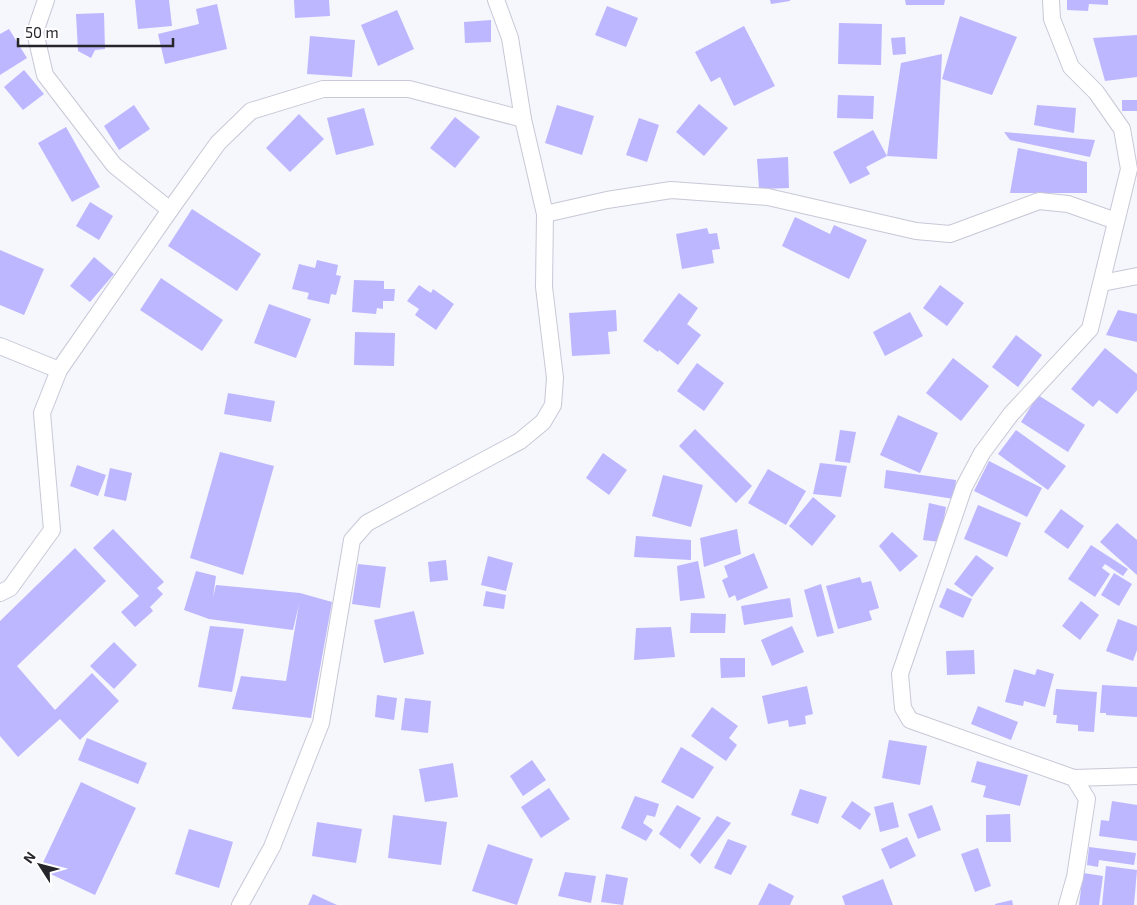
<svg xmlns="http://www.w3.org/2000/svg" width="1137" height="905" viewBox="0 0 1137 905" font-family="'Exo 2',sans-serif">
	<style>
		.building { fill: #bdb7ff }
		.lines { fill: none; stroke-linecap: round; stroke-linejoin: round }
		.street-casing { stroke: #c8c8d7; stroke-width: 18 }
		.street { stroke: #fff; stroke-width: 16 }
	</style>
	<rect width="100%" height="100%" fill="#f6f6fd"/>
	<!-- building -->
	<g class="building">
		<polygon points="135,0 169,0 172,26 138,29"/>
		<polygon points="294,0 329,0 330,16 295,18"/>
		<polygon points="770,0 790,0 790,1 771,4"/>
		<polygon points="905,0 945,0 944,5 906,5"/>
		<polygon points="1067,0 1108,0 1108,5 1089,4 1088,11 1067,10"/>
		<polygon points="217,4 227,49 165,64 158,34 199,24 196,9"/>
		<polygon points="607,6 638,18 626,47 595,35"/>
		<polygon points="397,10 414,49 378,66 361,25"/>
		<polygon points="104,13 105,49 95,50 91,58 78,51 76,14"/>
		<polygon points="960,16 1017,37 992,95 942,79"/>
		<polygon points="491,20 491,42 465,43 464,22"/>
		<polygon points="839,23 882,24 881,65 838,64"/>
		<polygon points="744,26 775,86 734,106 720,77 711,82 695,52"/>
		<polygon points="9,29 27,58 0,75 0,34"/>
		<polygon points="1137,35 1137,77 1105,81 1093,38"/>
		<polygon points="310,36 355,40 352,77 307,74"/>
		<polygon points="905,37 906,54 893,55 891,38"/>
		<polygon points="942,54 937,159 887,156 901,63"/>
		<polygon points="24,70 44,94 23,110 4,87"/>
		<polygon points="838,95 874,96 873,119 837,118"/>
		<rect x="1122" y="100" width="15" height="11"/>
		<polygon points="699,104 728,128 704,156 676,132"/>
		<polygon points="134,105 150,129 119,150 104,126"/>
		<polygon points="557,105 594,116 582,155 545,143"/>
		<polygon points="1037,105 1076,108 1074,133 1034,125"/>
		<polygon points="364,108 374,145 336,155 327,118"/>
		<polygon points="299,114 324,139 290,172 266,148"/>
		<polygon points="455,117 480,137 455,168 430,148"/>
		<polygon points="639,118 659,125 647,162 626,155"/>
		<polygon points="66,127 100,187 72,202 38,143"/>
		<polygon points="873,130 887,156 866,167 870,174 850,184 833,152"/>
		<polygon points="1004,132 1095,140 1090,157 1010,140"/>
		<polygon points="1018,148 1087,162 1087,193 1010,193"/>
		<polygon points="788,157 789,188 759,189 757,159"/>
		<polygon points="90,202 113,216 99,240 76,226"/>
		<polygon points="192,209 261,254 237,291 168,246"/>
		<polygon points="795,217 830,234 834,225 867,240 849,279 782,246"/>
		<polygon points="707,228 709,234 717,233 720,249 712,250 714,263 682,269 676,234"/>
		<polygon points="0,250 44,269 24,315 0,305"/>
		<polygon points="94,257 114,274 90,302 70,286"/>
		<polygon points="317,260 338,265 336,275 341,276 336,295 331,294 329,304 307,299 309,293 292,289 299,264 315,268"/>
		<polygon points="161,278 223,320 202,351 140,310"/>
		<polygon points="354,280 384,281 384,289 395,289 394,301 383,301 383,309 377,308 376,314 352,312"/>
		<polygon points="419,285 431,293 433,289 454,304 436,330 415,315 419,309 407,301"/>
		<polygon points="940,285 964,303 947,326 923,308"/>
		<polygon points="679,293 698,308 687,324 701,335 678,365 659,350 658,352 643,341"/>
		<polygon points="269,304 311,319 296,358 254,343"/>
		<polygon points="616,310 617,331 608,332 610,354 572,356 569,313"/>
		<polygon points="1118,310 1137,314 1137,342 1106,335"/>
		<polygon points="910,312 923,336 885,356 873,332"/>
		<polygon points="355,332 395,333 394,366 354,365"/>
		<polygon points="1016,335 1042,355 1018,387 992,367"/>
		<polygon points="1105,348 1137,374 1137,390 1117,414 1099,400 1093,407 1071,389"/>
		<polygon points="953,358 989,386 961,421 926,393"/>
		<polygon points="697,363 724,383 704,411 677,391"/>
		<polygon points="228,393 275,401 271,422 224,414"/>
		<polygon points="1038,395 1085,425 1068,452 1021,422"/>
		<polygon points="898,415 938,433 920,473 880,455"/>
		<polygon points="695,429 752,486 736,503 679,446"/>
		<polygon points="840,430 856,432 850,463 835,461"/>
		<polygon points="1016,430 1066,466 1048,490 998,454"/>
		<polygon points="220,452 274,466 243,575 190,558"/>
		<polygon points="603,453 627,470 609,495 586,478"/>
		<polygon points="989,461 1042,488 1027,517 974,491"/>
		<polygon points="820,463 847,466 841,497 813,494"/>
		<polygon points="77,465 106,475 98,496 70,486"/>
		<polygon points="110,468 132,473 126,501 104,496"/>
		<polygon points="768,469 806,491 786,525 748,503"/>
		<polygon points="886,470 956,480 954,499 884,488"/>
		<polygon points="663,475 703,485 691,527 652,516"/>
		<polygon points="813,497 836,516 812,546 789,526"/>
		<polygon points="929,503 946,507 940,542 923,540"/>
		<polygon points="978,505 1021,523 1007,557 964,539"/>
		<polygon points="1061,509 1084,526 1068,549 1044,532"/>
		<polygon points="1117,523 1137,540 1137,575 1100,542"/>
		<polygon points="113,529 164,582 157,588 163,594 150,607 153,611 135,627 121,612 139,596 93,548"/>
		<polygon points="737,529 741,554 704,567 700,538"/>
		<polygon points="892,532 918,556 900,572 879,546"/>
		<polygon points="636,536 691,540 691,560 634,557"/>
		<polygon points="1091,545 1128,569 1123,576 1105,564 1102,568 1110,574 1095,597 1068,579"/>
		<polygon points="75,548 106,581 17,666 55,710 92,673 119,701 80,740 60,719 18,757 0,736 0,621"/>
		<polygon points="754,553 768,588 737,601 735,595 729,598 722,580 728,577 724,566"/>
		<polygon points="976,555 994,568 972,597 954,584"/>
		<polygon points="488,556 513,563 506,591 481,585"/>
		<polygon points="446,560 448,580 430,582 428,562"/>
		<polygon points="698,561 705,598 680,601 677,566"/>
		<polygon points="358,564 386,567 380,608 352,604"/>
		<polygon points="196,571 216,576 213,598 216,585 300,593 332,602 311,718 232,709 241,676 286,681 299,604 293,630 209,619 184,610"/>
		<polygon points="1114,573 1132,584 1119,606 1101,595"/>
		<polygon points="860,577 862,583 871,581 879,608 869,611 872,620 838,629 826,586"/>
		<polygon points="821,584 834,633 817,637 804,590"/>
		<polygon points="947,588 972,599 963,618 939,607"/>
		<polygon points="486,591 506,595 504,609 483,606"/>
		<polygon points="790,598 793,617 744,625 741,606"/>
		<polygon points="1081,601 1099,615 1080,640 1062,626"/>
		<polygon points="414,611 424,654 384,663 374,620"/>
		<polygon points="691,613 726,614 725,633 690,633"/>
		<polygon points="1118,619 1137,626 1137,650 1133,661 1106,651"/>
		<polygon points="210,626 244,629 232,692 198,687"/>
		<polygon points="792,626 804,652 772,666 761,640"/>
		<polygon points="671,627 675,657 634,660 636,628"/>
		<polygon points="114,642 137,665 114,689 90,666"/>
		<polygon points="974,650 975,674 947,675 946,651"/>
		<polygon points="720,658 745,658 745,677 721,678"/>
		<polygon points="1014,669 1035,675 1037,669 1054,674 1045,707 1024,701 1023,706 1005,702"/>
		<polygon points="1102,685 1137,687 1137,717 1106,715 1106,713 1100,713"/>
		<polygon points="807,686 813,714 805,716 806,724 789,727 788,720 768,724 762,696"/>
		<polygon points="1056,689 1097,692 1094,732 1078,731 1078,725 1056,723 1057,715 1053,715"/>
		<polygon points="377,695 397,698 394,720 375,717"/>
		<polygon points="405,698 431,701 428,733 401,730"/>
		<polygon points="978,706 1018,722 1011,740 971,724"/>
		<polygon points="712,707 738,726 729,738 737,745 726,761 691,736"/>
		<polygon points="87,738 147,763 138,784 78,760"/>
		<polygon points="889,740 927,746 920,785 882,778"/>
		<polygon points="681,747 714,767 693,799 661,782"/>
		<polygon points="532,760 546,780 523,796 510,776"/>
		<polygon points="977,761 1028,775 1020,806 983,797 986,786 971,782"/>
		<polygon points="453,763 458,797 425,802 419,769"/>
		<polygon points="81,782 136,808 95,895 40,869"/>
		<polygon points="549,788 570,819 541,838 521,807"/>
		<polygon points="800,789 827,797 818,824 791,815"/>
		<polygon points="635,796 659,804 655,817 647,815 643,823 653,830 646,841 621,828"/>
		<polygon points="852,801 871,814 860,830 841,817"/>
		<polygon points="1112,801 1137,805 1137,841 1099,836 1101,820 1109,821"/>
		<polygon points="893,802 899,827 880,832 874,807"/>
		<polygon points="677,805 701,818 680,849 659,834"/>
		<polygon points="932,805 941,830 918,839 908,814"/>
		<polygon points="1010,814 1011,842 986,842 986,815"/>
		<polygon points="393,815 447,822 441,865 388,858"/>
		<polygon points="717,816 731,823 700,864 690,855"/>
		<polygon points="317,822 362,829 356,863 312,856"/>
		<polygon points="189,829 233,842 219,888 175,874"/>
		<polygon points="907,837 916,856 890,869 881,849"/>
		<polygon points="728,839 747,846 731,875 714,868"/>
		<polygon points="488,844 533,859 517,905 472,891"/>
		<polygon points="1089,847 1136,853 1134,865 1099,860 1098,867 1087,865"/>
		<polygon points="978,848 991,886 975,892 961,854"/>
		<polygon points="1106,866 1137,870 1134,905 1102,905"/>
		<polygon points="565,872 596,876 591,903 558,896"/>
		<polygon points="1083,873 1103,876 1099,905 1079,905"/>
		<polygon points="606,874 628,878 623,905 601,902"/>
		<polygon points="883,879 893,905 845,905 842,896"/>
		<polygon points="769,883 794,896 790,905 758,905"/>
		<polygon points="313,894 337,905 308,905"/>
		<polygon points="1012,900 1013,905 995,905 995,904"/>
	</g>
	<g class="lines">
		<!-- street casing -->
		<g class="street-casing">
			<g id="street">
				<polyline points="46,0 35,32 45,75 114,165 170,210"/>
				<polyline points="1051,0 1052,19 1071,67 1096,92 1122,129 1129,169 1090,329 1011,414 982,453 964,487 900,674 903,708 910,720 1074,778 1087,799 1075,877 1067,905"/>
				<polyline points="545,214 607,200 671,190 768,197 916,231 950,234 1039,201 1068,204 1116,221"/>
				<polyline points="1102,283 1137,276"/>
				<polyline points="0,346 59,370"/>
				<polyline points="0,593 10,588 52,530 42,413 59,370 170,210 218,143 251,111 323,89 409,89 523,119"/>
				<polyline points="1074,778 1137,776"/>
				<polyline points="240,905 272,847 321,723 352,540 367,523 520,441 543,422 553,405 555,378 544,287 545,214 523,119 510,38 496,0"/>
			</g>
		</g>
		<!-- street -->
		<use href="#street" class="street"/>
	</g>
	<!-- north arrow -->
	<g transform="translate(40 865) rotate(306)" stroke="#ffffff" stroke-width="4" paint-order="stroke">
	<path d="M0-4L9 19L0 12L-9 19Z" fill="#25252b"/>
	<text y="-8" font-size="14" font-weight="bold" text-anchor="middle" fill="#25252b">N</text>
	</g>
	<!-- scale -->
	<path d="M18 38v8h155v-8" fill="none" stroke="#25252b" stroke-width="2.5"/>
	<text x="25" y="38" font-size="15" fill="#25252b" stroke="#ffffff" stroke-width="4" paint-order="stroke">50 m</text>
</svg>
